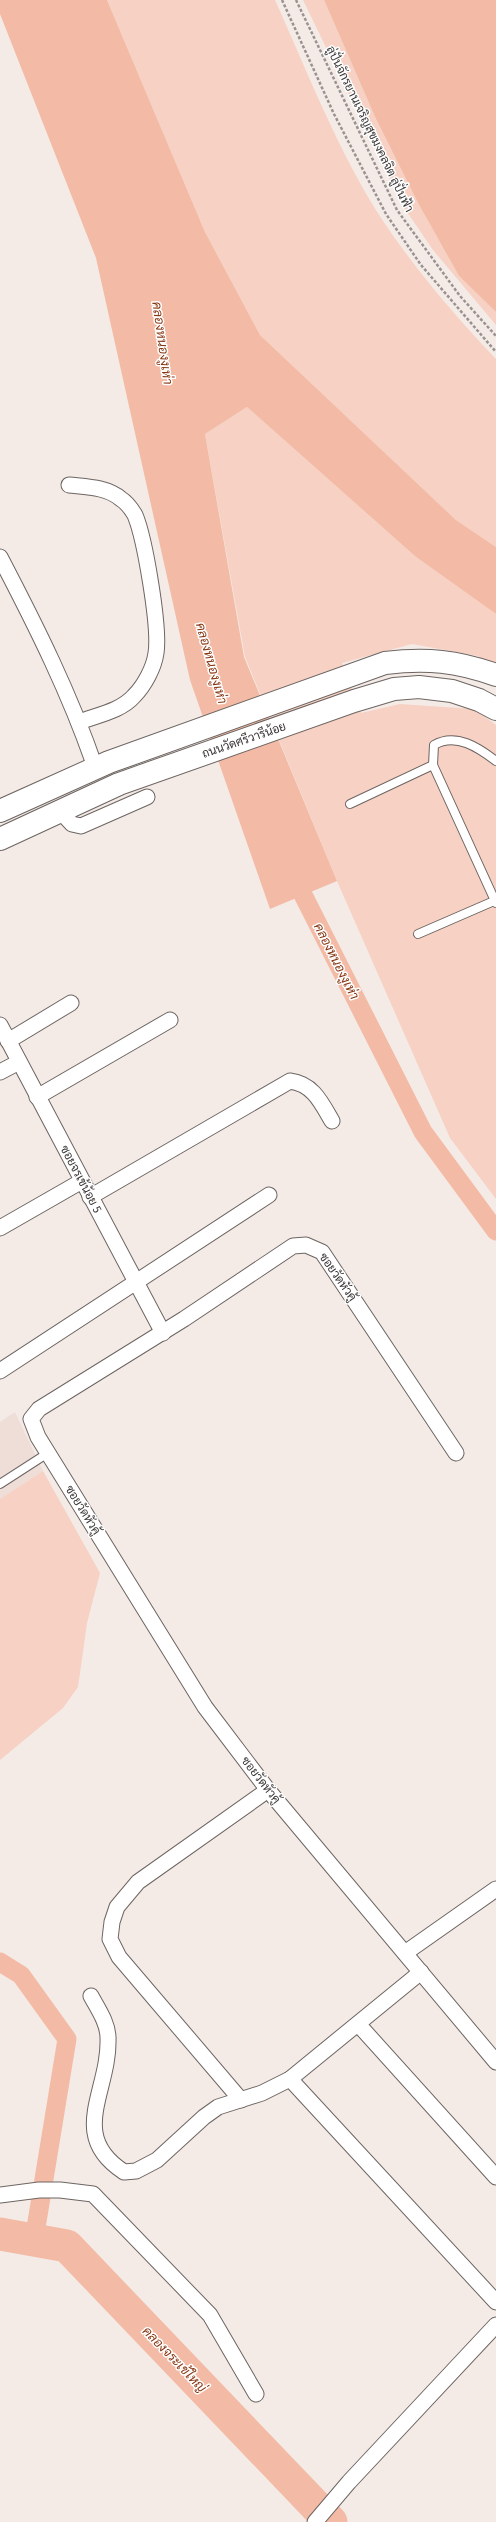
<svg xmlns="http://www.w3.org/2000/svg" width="496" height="2522" viewBox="0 0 496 2522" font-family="'Fira Sans Condensed',Sarabun,sans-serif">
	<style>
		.built { fill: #efded8 }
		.green { fill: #f7d1c3 }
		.water { fill: #f3bba5 }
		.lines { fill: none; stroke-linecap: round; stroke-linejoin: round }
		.canal { stroke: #f3bba5; stroke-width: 19 }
		.river { stroke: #f3bba5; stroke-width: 33 }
		.lane-casing { stroke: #6d6562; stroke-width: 10 }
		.street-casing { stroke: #6d6562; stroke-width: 17 }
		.secondary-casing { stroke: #6d6562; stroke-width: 24 }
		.path { stroke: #999290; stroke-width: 2.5; stroke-dasharray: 3 2; stroke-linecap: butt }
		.lane { stroke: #fff; stroke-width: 8 }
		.street { stroke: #fff; stroke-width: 15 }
		.secondary { stroke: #fff; stroke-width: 22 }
		.labels { text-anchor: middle; stroke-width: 3; stroke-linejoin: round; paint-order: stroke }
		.street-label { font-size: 12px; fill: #3b3736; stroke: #fff }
		.water-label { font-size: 13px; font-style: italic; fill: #873612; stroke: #fff }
	</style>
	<rect width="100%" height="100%" fill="#f4ebe7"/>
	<!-- built -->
	<polygon class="built" points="15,1412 43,1471 0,1499 0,1422"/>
	<!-- green -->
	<g class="green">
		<path d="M107,0H275C307,71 340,156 383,221C416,270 455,316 496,359V547L456,520L260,335L205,232Z"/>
		<polygon points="303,0 324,0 376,119 418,203 459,276 496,312 496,325 433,250 403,206"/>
		<polygon points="247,407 416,557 496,614 496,668 478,656 412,644 342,663 361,713 400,704 474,709 496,725 496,1199 450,1138 337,881 245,657 205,434"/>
		<polygon points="43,1471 100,1573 87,1623 78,1687 63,1708 0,1760 0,1499"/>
	</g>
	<!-- water -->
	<g class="water">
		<polygon points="0,0 107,0 205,232 260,335 456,520 496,547 496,614 416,557 247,407 205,434 244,657 337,881 270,909 190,680 96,258 0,14"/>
		<polygon points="324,0 496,0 496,312 459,276 418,203 376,119"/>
	</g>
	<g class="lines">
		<!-- canal -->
		<g class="canal">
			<polyline points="292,873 423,1132 496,1231"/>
			<polyline points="0,1962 21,1975 67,2039 34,2240"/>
		</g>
		<!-- river -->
		<polyline class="river" points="0,2234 67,2246 331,2522"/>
		<!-- lane casing -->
		<g class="lane-casing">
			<g id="lane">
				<path d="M496,761C479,748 456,732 434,745L433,765L496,903"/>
				<polyline points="350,804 433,765"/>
				<polyline points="418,934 494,901"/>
				<polyline points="0,1484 48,1453"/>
			</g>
		</g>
		<!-- street casing -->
		<g class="street-casing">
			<g id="street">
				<path d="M69,485C87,487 107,487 121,499C126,502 132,510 135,515C145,539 160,628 156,653C154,668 144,686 134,696C121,711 97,715 79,722"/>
				<path d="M0,557C36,626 70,694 95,767"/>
				<polyline points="60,811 72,824 81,826 147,797"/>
				<polyline points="0,1025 163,1333"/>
				<polyline points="8,1041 71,1003"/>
				<polyline points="0,1072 19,1062"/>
				<polyline points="37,1097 170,1020"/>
				<path d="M90,1197L290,1081C313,1084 321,1102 332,1121"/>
				<polyline points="0,1228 82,1181"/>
				<polyline points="0,1371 269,1195"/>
				<polyline points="456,1453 322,1252 306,1245 293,1246 184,1319 39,1409 31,1419 38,1437 205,1707 268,1790 496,2062"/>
				<polyline points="405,1953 496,1889"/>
				<path d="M91,1996C98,2009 108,2023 108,2038C110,2091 67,2135 124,2172L136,2171L157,2160L204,2117L218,2107L262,2093L290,2079L421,1972"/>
				<polyline points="358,2024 496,2177"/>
				<polyline points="290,2079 496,2302"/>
				<polyline points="241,2100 119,1957 110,1939 112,1922 117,1907 138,1882 268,1790"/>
				<polyline points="0,2195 39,2190 60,2190 93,2194 210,2315 256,2394"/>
				<polyline points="315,2522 349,2482 496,2325"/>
			</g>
		</g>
		<!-- secondary casing -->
		<g class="secondary-casing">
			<g id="secondary">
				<path d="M0,811L109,762L385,663C427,658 457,661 496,675"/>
				<polyline points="0,839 119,784 354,701 394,689 419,687 452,691 479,700 496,709"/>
			</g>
		</g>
		<!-- path -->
		<g class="path">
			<polyline points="282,0 334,114 386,214 421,265 496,352"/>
			<polyline points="296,0 397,210 460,296 496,336"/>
		</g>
		<!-- lane -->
		<use href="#lane" class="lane"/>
		<!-- street -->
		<use href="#street" class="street"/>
		<!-- secondary -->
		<use href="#secondary" class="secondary"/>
	</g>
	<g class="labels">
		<!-- street labels -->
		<g class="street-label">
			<text transform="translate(370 129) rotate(64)" y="4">ลู่ปั่นจักรยานเจริญสุขมงคลจิต ลู่ปั่นฟ้า</text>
			<text transform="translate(244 740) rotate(-19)" y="4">ถนนวัดศรีวารีน้อย</text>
			<text transform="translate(81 1179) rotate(62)" y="4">ซอยจรเข้น้อย 5</text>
			<text transform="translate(338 1277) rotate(55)" y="4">ซอยวัดหัวคู้</text>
			<text transform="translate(83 1510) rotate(58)" y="4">ซอยวัดหัวคู้</text>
			<text transform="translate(261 1780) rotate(52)" y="4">ซอยวัดหัวคู้</text>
		</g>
		<!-- water labels -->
		<g class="water-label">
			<text transform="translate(163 343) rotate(82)" y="5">คลองหนองงูเห่า</text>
			<text transform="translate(212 663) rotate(74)" y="5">คลองหนองงูเห่า</text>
			<text transform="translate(337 961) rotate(63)" y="5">คลองหนองงูเห่า</text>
			<text transform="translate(175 2359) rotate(46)" y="5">คลองจระเข้ใหญ่</text>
		</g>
	</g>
</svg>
